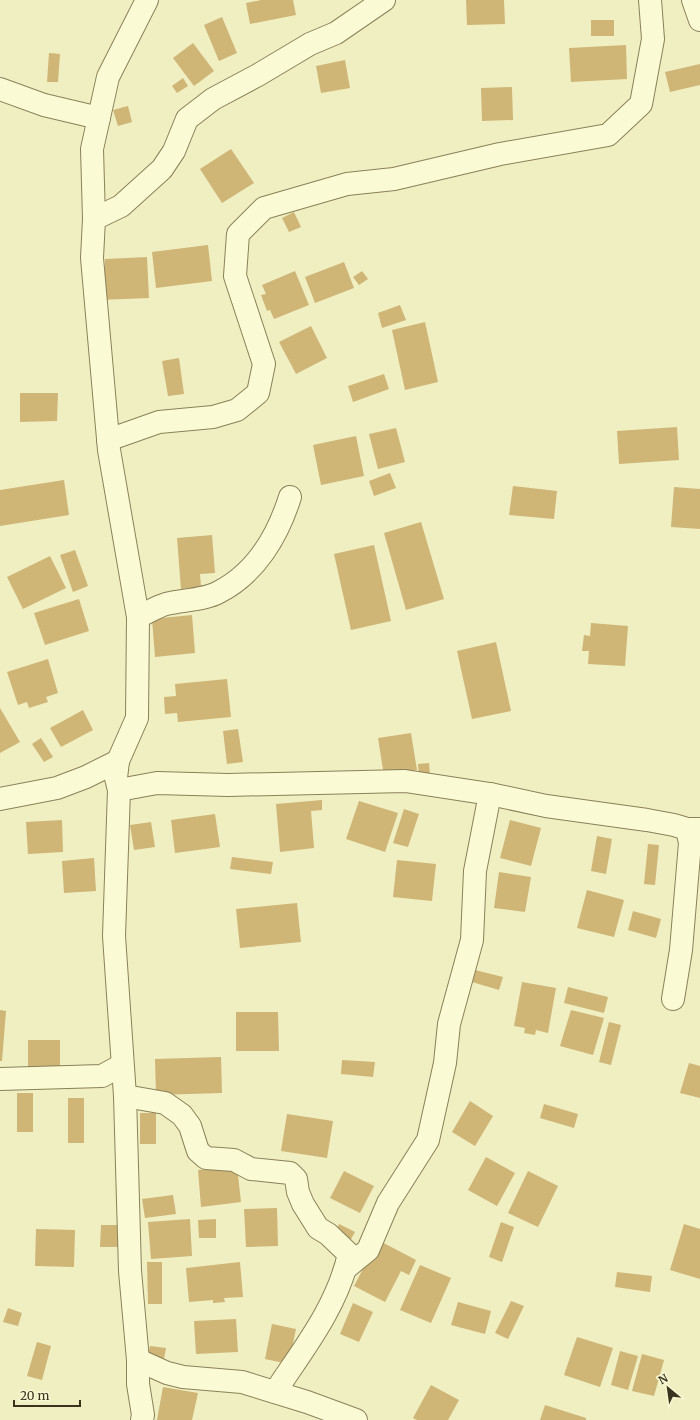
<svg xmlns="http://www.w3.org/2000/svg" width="700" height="1420" viewBox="0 0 700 1420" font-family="Merriweather,serif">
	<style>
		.building { fill: #cfb576 }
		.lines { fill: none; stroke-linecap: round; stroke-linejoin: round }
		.minor-casing { stroke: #8a8158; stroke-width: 24 }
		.minor { stroke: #fafad5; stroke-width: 22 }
	</style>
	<rect width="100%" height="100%" fill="#f0efc2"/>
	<!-- building -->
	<g class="building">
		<polygon points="261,0 293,0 296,15 250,24 246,3"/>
		<polygon points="466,0 504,0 505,24 467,25"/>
		<polygon points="222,17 237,53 219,61 204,25"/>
		<rect x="591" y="20" width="23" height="16"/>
		<polygon points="193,43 214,71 194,86 173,58"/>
		<polygon points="626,45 627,79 571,82 569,48"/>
		<polygon points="49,53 60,54 58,82 47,82"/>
		<polygon points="345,60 350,88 321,93 316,66"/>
		<polygon points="700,64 700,85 670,92 665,72"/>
		<polygon points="183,78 188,86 177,93 172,86"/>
		<polygon points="512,87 513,120 482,121 481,88"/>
		<polygon points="128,106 132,122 118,126 113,110"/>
		<polygon points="231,149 254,183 222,203 200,169"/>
		<polygon points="294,212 301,227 289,232 282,218"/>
		<polygon points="208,245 212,281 156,288 152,252"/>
		<polygon points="147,257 149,298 98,300 98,277 105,277 105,259"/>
		<polygon points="344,262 354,288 315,303 305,277"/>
		<polygon points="295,271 309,305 274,319 270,310 267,311 261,295 266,294 262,285"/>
		<polygon points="362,271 368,279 359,285 353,277"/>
		<polygon points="400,305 406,320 382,328 378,313"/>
		<polygon points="425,322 438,382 405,390 392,330"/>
		<polygon points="311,326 327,358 296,374 279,342"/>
		<polygon points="179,358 184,394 168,396 162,361"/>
		<polygon points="384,374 389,389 353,402 348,386"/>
		<polygon points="20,393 58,393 57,421 20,422"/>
		<polygon points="677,427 679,460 619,464 617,431"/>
		<polygon points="396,428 405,462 378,469 369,434"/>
		<polygon points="356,436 364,476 321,485 313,445"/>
		<polygon points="390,473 396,488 374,496 369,481"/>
		<polygon points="64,480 69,515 0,526 0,490"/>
		<polygon points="513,486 557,491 554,519 509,515"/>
		<polygon points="674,487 700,489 700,529 671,527"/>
		<polygon points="421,522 444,599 406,610 384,533"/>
		<polygon points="212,535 215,573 200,574 201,587 181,589 177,538"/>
		<polygon points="374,545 391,621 351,630 334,554"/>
		<polygon points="75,550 88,586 73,592 60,555"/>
		<polygon points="50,556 66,588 23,609 7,577"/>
		<polygon points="79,599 89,631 45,645 34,613"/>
		<polygon points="192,615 195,653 155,657 152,619"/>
		<polygon points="591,623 628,626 625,666 588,664 589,651 582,651 584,635 590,636"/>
		<polygon points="496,642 511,711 472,719 457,651"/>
		<polygon points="48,659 58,693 46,697 48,702 29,708 27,702 18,705 7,672"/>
		<polygon points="227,679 231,717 178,722 177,713 165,714 164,697 176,696 175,684"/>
		<polygon points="0,708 20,742 0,753"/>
		<polygon points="83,710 93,730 61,747 50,728"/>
		<polygon points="238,729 243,762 227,764 223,731"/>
		<polygon points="411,733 417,770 384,776 378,738"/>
		<polygon points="41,738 53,757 44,762 32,744"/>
		<polygon points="429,763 430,776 419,777 418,764"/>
		<polygon points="322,800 322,810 311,811 314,848 280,852 276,804"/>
		<polygon points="359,801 398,813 385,852 346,839"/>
		<polygon points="404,809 419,814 408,847 393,843"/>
		<polygon points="215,814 220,847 175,853 171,820"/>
		<polygon points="62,820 63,852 28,854 26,822"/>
		<polygon points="510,820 541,828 531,866 500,858"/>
		<polygon points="151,822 155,847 134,850 130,825"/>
		<polygon points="597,836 612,839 606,874 591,871"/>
		<polygon points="648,844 659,845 655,885 644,884"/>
		<polygon points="232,857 273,862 271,874 230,869"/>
		<polygon points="94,858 96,891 64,893 62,861"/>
		<polygon points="397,860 436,864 432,901 393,897"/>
		<polygon points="499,872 531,877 525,912 494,908"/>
		<polygon points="587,890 624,900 614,937 577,928"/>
		<polygon points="297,903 301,942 240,948 236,909"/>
		<polygon points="633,911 661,919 656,938 628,930"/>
		<polygon points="475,970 503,977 499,990 472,982"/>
		<polygon points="522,982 556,988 548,1033 536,1030 535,1035 524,1033 525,1028 514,1026"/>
		<polygon points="568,987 608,997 604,1013 564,1003"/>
		<polygon points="0,1010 6,1011 2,1061 0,1061"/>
		<polygon points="571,1010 604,1018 593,1055 560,1046"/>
		<polygon points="236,1012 278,1012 279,1051 236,1051"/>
		<polygon points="609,1022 621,1025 611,1065 599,1062"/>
		<rect x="28" y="1040" width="32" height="31"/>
		<polygon points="221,1057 222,1093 156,1095 155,1059"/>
		<polygon points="342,1060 375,1062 373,1077 341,1074"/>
		<polygon points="689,1063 700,1066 700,1098 680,1093"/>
		<rect x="17" y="1093" width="16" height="39"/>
		<rect x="68" y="1098" width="16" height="45"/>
		<polygon points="470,1101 493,1116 475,1146 452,1132"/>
		<polygon points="544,1104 578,1114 574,1128 540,1118"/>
		<rect x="140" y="1113" width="16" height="31"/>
		<polygon points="287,1114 333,1121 327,1158 281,1151"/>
		<polygon points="486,1157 515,1173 497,1206 468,1190"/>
		<polygon points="237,1166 241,1202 201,1207 198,1170"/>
		<polygon points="344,1171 374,1186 360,1213 330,1198"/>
		<polygon points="528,1171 558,1186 538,1227 508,1213"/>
		<polygon points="173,1195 176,1214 145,1218 142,1199"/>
		<polygon points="277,1208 278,1246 246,1247 244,1209"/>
		<polygon points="190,1219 192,1256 151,1259 148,1222"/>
		<polygon points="216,1219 216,1238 199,1238 198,1220"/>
		<polygon points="501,1222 514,1227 502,1262 489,1257"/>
		<polygon points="339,1224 355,1232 350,1241 335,1234"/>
		<polygon points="684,1224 700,1229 700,1279 670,1270"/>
		<polygon points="101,1225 120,1225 119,1247 100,1247"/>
		<polygon points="36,1229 75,1230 74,1267 35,1266"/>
		<polygon points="378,1240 416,1260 409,1275 401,1271 385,1302 354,1286"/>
		<polygon points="147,1262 162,1262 162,1304 148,1304"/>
		<polygon points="240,1262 243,1297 224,1298 225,1302 213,1303 213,1300 189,1302 186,1268"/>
		<polygon points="420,1265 451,1278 431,1323 400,1310"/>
		<polygon points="617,1272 652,1276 650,1292 615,1287"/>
		<polygon points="511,1301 524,1306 508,1339 495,1333"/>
		<polygon points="458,1302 491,1311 485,1334 451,1325"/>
		<polygon points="353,1303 373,1312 359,1342 340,1334"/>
		<polygon points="8,1308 22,1313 18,1326 3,1322"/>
		<polygon points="236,1319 238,1352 196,1354 194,1321"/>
		<polygon points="272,1324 296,1329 289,1364 265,1359"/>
		<polygon points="577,1337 613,1348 600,1387 564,1375"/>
		<polygon points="37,1342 51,1346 42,1380 27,1376"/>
		<polygon points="150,1346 166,1348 164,1359 148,1357"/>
		<polygon points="620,1351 638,1356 628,1390 611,1385"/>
		<polygon points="642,1354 664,1360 654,1396 632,1391"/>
		<polygon points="431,1385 459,1400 448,1420 417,1420 413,1418"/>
		<polygon points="163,1387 198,1393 192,1420 157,1420"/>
		<polygon points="545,1405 586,1418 586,1420 540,1420"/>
	</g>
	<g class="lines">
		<!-- minor casing -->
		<g class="minor-casing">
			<g id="minor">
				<polyline points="693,0 700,20"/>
				<polyline points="0,89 44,105 99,118"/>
				<polyline points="94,219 121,206 162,169 174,151 187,119 213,99 258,75 310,44 336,33 384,0"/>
				<polyline points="108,440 159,422 213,417 237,410 258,393 264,364 235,276 238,234 264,208 347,184 394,179 500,154 608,135 641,104 653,39 650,0"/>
				<path d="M138,617C147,613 156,607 166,604C182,600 205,600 219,592C256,573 278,535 290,497"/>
				<polyline points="118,761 116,778 119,790 114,936 125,1096 130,1271 138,1360 138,1384 143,1415 142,1420"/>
				<polyline points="119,790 157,783 228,785 405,781 490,794 546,806 647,820 674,825 687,829 700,829"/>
				<polyline points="0,799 57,788 86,777 118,761 137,718 138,617 109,450 92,258 94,219 92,149 108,77 147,0"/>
				<polyline points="673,999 681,950 690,843 687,829"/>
				<polyline points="0,1079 102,1076 122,1065"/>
				<path d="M125,1096L165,1103L182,1115L190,1126L198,1151L206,1158L234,1160L251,1169L290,1173L296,1179L298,1192L303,1204L318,1228L328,1234L349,1254C337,1307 304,1348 275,1392"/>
				<polyline points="346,1268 368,1250 388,1203 428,1140 445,1063 449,1024 472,940 475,871 490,794"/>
				<polyline points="138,1360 167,1373 183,1377 242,1382 307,1402 356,1420"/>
			</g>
		</g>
		<!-- minor -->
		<use href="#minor" class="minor"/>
	</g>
	<!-- north arrow -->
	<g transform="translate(668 1388) rotate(331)" stroke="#f7f7d2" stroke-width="3" paint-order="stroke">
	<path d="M0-3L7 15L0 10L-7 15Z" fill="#39331d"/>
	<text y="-6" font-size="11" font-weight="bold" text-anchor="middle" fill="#39331d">N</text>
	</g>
	<!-- scale -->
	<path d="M14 1400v6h66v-6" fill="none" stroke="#39331d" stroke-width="2"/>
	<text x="20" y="1400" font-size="12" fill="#39331d" stroke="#f7f7d2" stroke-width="3" paint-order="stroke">20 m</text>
</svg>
